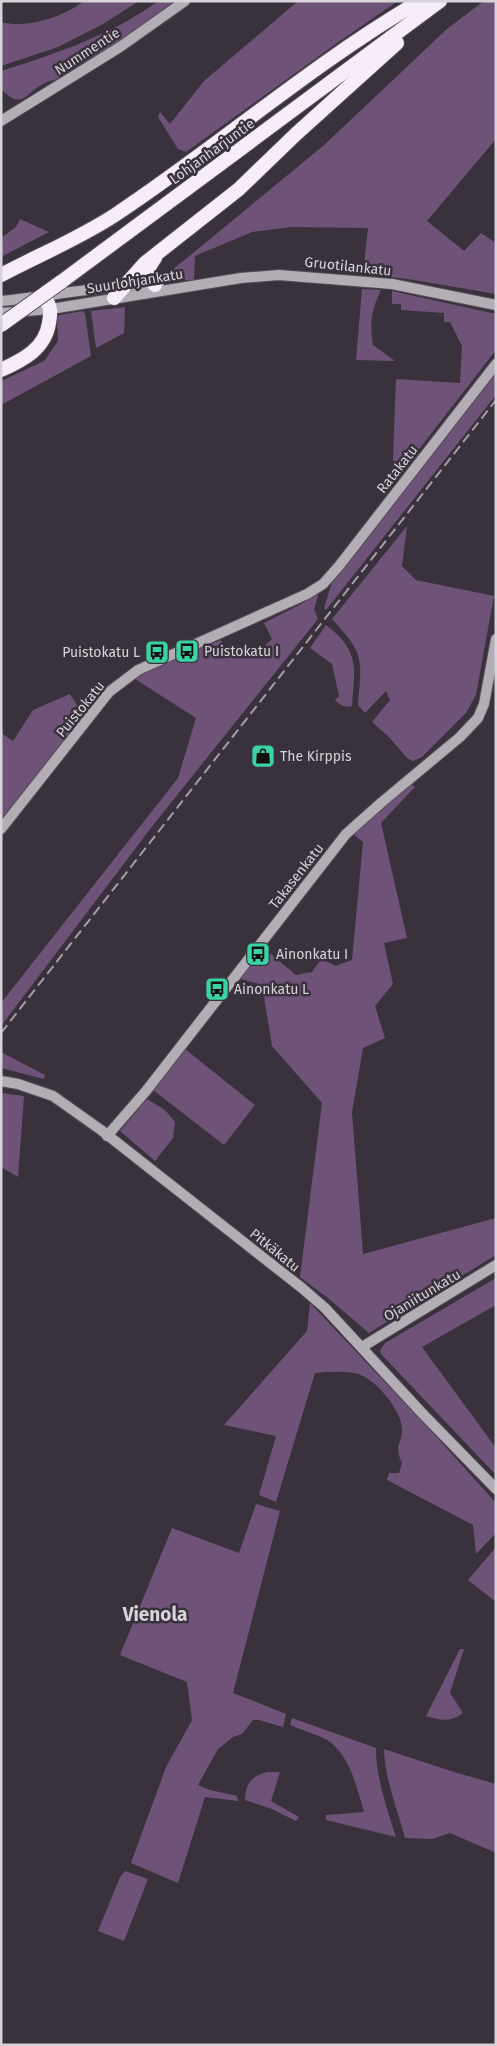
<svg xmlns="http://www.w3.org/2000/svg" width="497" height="2046" viewBox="0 0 497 2046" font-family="'Fira Sans',sans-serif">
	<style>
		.green { fill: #6f5278 }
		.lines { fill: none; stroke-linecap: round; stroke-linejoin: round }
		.secondary-casing { stroke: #564e58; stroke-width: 12 }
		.highway-casing { stroke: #564e58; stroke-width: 16 }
		.secondary { stroke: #b3adb6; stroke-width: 10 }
		.highway { stroke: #f7edfa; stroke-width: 14 }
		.rail { stroke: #a49ea7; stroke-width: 2; stroke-dasharray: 10 5; stroke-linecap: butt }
		.highway-bridge-casing { stroke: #564e58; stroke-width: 16; stroke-linecap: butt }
		.highway-bridge { stroke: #f7edfa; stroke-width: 14 }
		.labels { text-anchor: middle; stroke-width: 5; stroke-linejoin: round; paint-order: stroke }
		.street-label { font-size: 14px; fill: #d8d3da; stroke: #39313c }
		.poi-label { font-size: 14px; fill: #d8d3da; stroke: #39313c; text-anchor: start }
		.district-label { font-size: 19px; font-weight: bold; fill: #d8d3da; stroke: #39313c }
	</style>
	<rect width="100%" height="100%" fill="#39313c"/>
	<!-- green -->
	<g class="green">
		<path d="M84,1H139L103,24L58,47L1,66V22C27,29 63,17 84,1Z"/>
		<path d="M158,1H174L134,32L55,80C26,85 26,115 1,89V71C55,54 112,35 158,1Z"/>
		<polygon points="298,1 398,1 337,43 186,152 178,149 158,117 160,112 170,124 204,81"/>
		<polygon points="484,1 496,1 496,139 427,221 464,251 481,233 496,243 496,294 408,279 363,274 368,228 291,227 252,232 195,256 194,280 171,281 165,276 323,146 448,28"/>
		<polygon points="20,219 49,232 1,257 1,238 16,227"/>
		<path d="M362,289L381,290C371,311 370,322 373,345L395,361L356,360Z"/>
		<polygon points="392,291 496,314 496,350 392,484 396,379 460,383 462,346 450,322 444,322 444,313 401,310 401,304 392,304"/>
		<polygon points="125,307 124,333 96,348 91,311"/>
		<polygon points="83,311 85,314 91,356 1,405 1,381 44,361 58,341 57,317 60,315"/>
		<polygon points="496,372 496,395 326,610 324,608 332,582"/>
		<path d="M407,526L402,566L416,580L494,596L476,695L466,713L422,757L413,761L407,758L390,738L372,722L390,700L386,691L365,713L358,705C362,660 365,654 332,619Z"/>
		<path d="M319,592L314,609L318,619L154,824L1,1026V1003L178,778L196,718L135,679L152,667L221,640C232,669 256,655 272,639L264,623L305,602Z"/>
		<path d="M326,625C360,651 355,667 352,706C345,708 340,705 335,700L339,696L332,664L310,648Z"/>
		<polygon points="70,694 85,718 1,823 1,733 13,741 33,710"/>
		<polygon points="412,785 415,787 381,823 407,938 384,943 393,984 375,1006 385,1038 363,1048 352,1112 363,1254 496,1218 496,1255 369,1333 329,1299 300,1277 322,1103 272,1046 262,985 238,978 266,950 296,975 312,972 321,959 336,966 352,960 363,842 354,835 363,824 407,787"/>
		<polygon points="185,1049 255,1105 224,1145 153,1090"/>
		<polygon points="1,1052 45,1075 44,1079 1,1068"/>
		<polygon points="1,1093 24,1096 18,1177 1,1167"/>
		<polygon points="147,1099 165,1110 175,1122 173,1138 155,1161 120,1131"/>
		<polygon points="496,1278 496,1305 422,1347 496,1448 496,1475 381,1354 380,1350 385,1343"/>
		<path d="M310,1303L433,1433L496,1503V1533L476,1554L473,1525L387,1480L389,1473H399L402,1463C393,1443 402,1446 402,1429C402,1410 373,1375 354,1373C341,1371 328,1372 315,1373L276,1502L259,1495L276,1436L224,1425L307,1331Z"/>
		<polygon points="256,1504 280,1511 233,1693 286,1714 283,1727 259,1720 253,1720 242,1734 233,1737 218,1749 198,1785 210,1790 237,1796 238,1801 205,1797 178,1883 131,1863 166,1767 192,1720 187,1682 120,1655 172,1528 239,1553"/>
		<polygon points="496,1547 496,1602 468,1580"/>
		<path d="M460,1649H464L450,1693L463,1713C450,1723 440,1720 426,1716Z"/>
		<path d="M292,1718L376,1748C376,1779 387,1808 396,1837L326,1820V1815L364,1812C357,1788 350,1755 327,1740C316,1734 301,1730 290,1725Z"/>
		<path d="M384,1749L454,1772L496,1784V1853L450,1833L432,1839L405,1838C397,1808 385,1780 384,1749Z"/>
		<path d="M268,1772H280L271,1801L299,1817L296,1821L272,1809L245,1800C245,1784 252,1775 268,1772Z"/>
		<polygon points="125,1871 148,1879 124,1941 98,1931 120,1877"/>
	</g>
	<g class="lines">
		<!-- secondary casing -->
		<g class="secondary-casing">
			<g id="secondary">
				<polyline points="1,121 120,47 185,1"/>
				<path d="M1,301C54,296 106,284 159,285"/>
				<polyline points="1,313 51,309 241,278 279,275 392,284 496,305"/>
				<polyline points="1,829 109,692 138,670 307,594 323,584 339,566 496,364"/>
				<polyline points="1,1081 18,1084 53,1096 101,1130 302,1288 325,1308 421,1412 496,1489"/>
				<polyline points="107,1136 146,1091 346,834 382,802 460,737 478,718 484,704 496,639"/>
				<polyline points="362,1347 496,1265"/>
			</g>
		</g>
		<!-- highway casing -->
		<g class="highway-casing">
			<g id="highway">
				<path d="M1,275C39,255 80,238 115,215C219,146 312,64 420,1"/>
				<polyline points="61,282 440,1"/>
				<path d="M155,285C145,276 147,269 155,258"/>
				<polyline points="114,298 145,263 239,189 296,134 397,43"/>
				<path d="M1,370C23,360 45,349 49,323C51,312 51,306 44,297"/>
			</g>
		</g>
		<!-- secondary -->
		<use href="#secondary" class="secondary"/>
		<!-- highway -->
		<use href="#highway" class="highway"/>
		<!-- rail -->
		<polyline class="rail" points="1,1033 496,400"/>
		<!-- highway-bridge casing -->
		<g class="highway-bridge-casing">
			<polyline id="highway-bridge" points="1,325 61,282"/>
		</g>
		<!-- highway-bridge -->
		<use href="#highway-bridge" class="highway-bridge"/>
	</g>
	<!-- icons -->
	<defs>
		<g id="bus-square" transform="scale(1.25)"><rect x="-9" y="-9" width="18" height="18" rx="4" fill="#39d4a5" stroke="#39313c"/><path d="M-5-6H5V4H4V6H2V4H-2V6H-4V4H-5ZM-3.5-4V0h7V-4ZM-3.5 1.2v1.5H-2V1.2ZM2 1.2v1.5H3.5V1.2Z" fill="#111"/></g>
		<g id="shop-square" transform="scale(1.25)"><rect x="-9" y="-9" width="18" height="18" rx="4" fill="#39d4a5" stroke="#39313c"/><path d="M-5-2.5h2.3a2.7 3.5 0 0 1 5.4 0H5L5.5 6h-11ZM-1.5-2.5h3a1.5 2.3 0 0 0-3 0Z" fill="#111"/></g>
	</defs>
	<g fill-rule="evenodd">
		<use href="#bus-square" x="187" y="651"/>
		<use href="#bus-square" x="157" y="652"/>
		<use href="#shop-square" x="263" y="756"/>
		<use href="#bus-square" x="258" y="954"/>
		<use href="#bus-square" x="217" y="989"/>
	</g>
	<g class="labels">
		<!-- street labels -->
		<g class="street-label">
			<text transform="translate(87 51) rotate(-33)" y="5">Nummentie</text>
			<text transform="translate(212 151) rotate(-36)" y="5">Lohjanharjuntie</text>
			<text transform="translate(348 266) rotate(6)" y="5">Gruotilankatu</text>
			<text transform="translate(135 281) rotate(-9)" y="5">Suurlohjankatu</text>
			<text transform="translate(397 469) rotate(-52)" y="5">Ratakatu</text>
			<text transform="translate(80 709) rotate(-51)" y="5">Puistokatu</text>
			<text transform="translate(296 876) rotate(-52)" y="5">Takasenkatu</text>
			<text transform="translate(275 1250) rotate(39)" y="5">Pitkäkatu</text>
			<text transform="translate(422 1295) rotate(-31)" y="5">Ojaniitunkatu</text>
		</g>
		<!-- poi labels -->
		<g class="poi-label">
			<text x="204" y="656">Puistokatu I</text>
			<text x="140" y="657" text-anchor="end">Puistokatu L</text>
			<text x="280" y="761">The Kirppis</text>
			<text x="276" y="959">Ainonkatu I</text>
			<text x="234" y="994">Ainonkatu L</text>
		</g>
		<!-- district labels -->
		<g class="district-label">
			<text x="155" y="1621">Vienola</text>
		</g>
	</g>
	<!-- border -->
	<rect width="497" height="2046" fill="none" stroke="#d8d3da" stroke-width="5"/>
</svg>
